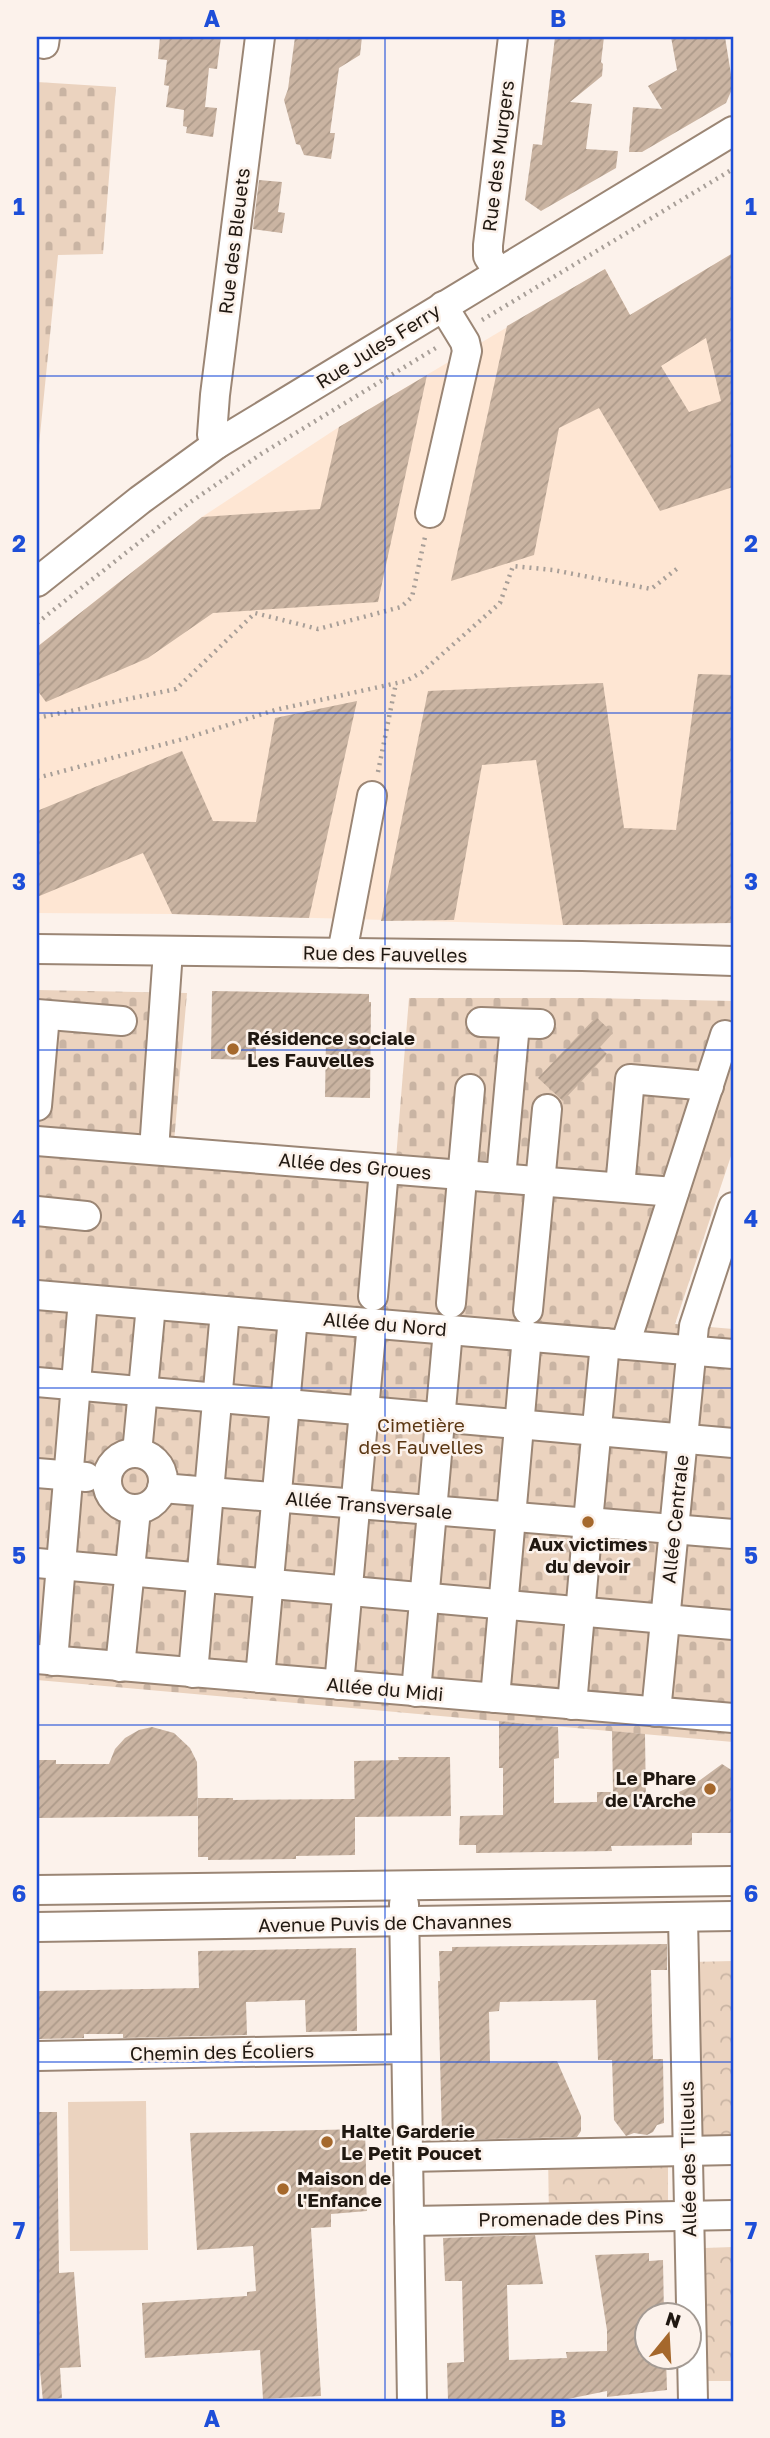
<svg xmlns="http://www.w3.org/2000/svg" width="770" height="2438" viewBox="0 0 770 2438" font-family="'Golos Text',sans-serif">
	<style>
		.built { fill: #fee6d3 }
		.green { fill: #ebd3bf }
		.forest { fill: url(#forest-crowns) }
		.cemetery { fill: url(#cemetery-stones) }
		.building { fill: url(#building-hatch); fill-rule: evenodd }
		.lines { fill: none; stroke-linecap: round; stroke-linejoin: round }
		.minor-casing { stroke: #9b8675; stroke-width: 32 }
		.path { stroke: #a89f98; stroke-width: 4.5; stroke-dasharray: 2 5; stroke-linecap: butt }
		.minor { stroke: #fff; stroke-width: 28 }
		.grid { fill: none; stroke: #1d4ed8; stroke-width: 2; stroke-opacity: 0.55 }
		.poi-dot { fill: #a5682c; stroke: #fcf2eb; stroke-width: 2.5 }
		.labels { text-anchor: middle; stroke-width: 5; stroke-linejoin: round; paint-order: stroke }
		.street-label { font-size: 19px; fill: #201811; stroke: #fcf2eb }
		.poi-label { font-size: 19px; font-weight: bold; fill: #201811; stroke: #fcf2eb; text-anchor: start }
		.park-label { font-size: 19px; fill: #5a3612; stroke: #fcf2eb }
		.neatline { fill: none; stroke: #1d4ed8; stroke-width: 2.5 }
		.grid-label { font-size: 23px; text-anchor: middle; font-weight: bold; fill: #1d4ed8 }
	</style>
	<defs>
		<pattern id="forest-crowns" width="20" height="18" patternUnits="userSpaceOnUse" patternTransform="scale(1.75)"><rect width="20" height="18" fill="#ebd3bf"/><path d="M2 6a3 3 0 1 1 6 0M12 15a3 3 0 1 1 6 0" fill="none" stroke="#c9b4a3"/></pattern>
		<pattern id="cemetery-stones" width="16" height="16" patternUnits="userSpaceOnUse" patternTransform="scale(1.75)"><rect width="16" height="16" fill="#ebd3bf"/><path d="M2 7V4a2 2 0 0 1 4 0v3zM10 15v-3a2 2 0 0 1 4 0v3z" fill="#c9b4a3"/></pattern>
		<pattern id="building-hatch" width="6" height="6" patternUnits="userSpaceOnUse" patternTransform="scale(1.75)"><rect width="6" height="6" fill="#cab4a2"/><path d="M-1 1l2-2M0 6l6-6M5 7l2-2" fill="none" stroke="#ad9a8a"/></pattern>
	</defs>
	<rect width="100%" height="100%" fill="#fcf2eb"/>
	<!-- built -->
	<polygon class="built" points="733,253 733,923 563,925 172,914 37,913 37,647 202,517 339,427 605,269 630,315"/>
	<!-- green -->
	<polygon class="green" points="146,2101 148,2250 70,2251 68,2102"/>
	<!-- forest -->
	<g class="forest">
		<polygon points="733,1961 733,2141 696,2142 691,1962"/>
		<polygon points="668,2152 668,2216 549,2218 548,2154"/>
		<polygon points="733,2247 733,2381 708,2381 704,2248"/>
	</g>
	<!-- cemetery -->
	<g class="cemetery">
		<polygon points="37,82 116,87 103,254 58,255 37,465"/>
		<polygon points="37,990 187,993 174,1142 396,1159 409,998 592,998 733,1001 733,1150 675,1324 733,1329 733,1742 37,1680"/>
	</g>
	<!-- building -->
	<g class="building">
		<polygon points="160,37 221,37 217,69 209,68 205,107 217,108 213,137 186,133 187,127 183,126 184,110 166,107 169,86 164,85 167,60 158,59"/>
		<polygon points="295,37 362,37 360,55 339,68 330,133 335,133 331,159 304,155 300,145 296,144 284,100 288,89"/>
		<polygon points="555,37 604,37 601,62 603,64 602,76 570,102 592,104 586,149 618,151 616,168 541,211 525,200 533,144 542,145"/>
		<polygon points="671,37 725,37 733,87 726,103 642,152 629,152 633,107 662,109 648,86 677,70"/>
		<polygon points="259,180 282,182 278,212 285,213 282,233 253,229"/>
		<path d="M733,253V487L660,511L599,408L559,428L534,555L451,581L507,326L605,269L630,315ZM706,338L721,401L689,412L661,366Z"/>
		<polygon points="427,375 378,602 213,613 148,658 46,702 37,690 37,647 202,517 320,509 339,427"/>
		<polygon points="698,674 733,675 733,923 563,925 536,760 482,765 454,920 381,921 428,691 603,683 624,828 676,830"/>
		<polygon points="357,701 309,918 172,914 143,853 37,897 37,811 182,751 213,821 256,822 275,718"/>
		<polygon points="212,991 369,994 369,1002 371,1002 370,1098 325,1097 326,1038 256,1037 256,1060 211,1059"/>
		<polygon points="596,1017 613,1033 600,1047 607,1054 563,1101 538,1078"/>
		<polygon points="499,1721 558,1727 559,1758 554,1759 554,1803 597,1802 597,1792 613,1792 612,1731 645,1734 646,1807 692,1786 722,1764 733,1771 733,1833 692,1833 692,1845 611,1846 612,1851 476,1853 476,1845 459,1845 460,1816 503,1815 503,1768 499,1768"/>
		<polygon points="152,1727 174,1733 190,1748 197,1762 198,1816 37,1818 37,1760 56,1760 56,1764 109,1764 115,1749 125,1738 139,1730"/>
		<polygon points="398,1757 450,1757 451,1816 355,1817 354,1761 399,1760"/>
		<polygon points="198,1798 233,1798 233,1800 355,1799 355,1855 296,1856 296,1859 208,1860 208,1857 198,1857"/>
		<polygon points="667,1944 667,1970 651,1970 653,2059 663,2059 664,2123 657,2125 653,2132 647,2135 634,2133 626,2136 614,2120 612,2060 598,2060 596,2000 500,2002 499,2011 489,2012 490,2063 557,2061 581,2116 581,2131 577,2137 447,2140 447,2136 442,2136 438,1981 440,1981 439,1951 452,1951 452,1947"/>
		<polygon points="356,1948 357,2031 306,2032 305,2000 246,2002 247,2035 123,2038 123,2034 84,2034 84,2038 39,2039 39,1991 199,1988 198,1951"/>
		<polygon points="37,2112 57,2112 59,2273 74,2272 81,2367 60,2368 62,2398 43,2401 40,2370 37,2370"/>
		<polygon points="365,2129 367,2211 331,2214 331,2227 311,2228 321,2396 263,2399 260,2350 145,2358 142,2303 247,2296 247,2292 256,2291 253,2246 197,2250 190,2133"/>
		<polygon points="535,2235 543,2284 507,2285 509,2360 567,2358 566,2352 607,2351 607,2330 595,2255 649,2253 649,2261 663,2260 664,2315 648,2315 648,2357 666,2357 667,2390 607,2397 607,2391 558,2401 448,2401 447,2363 464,2362 462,2281 445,2281 443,2238"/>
	</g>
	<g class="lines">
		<!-- minor casing -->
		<g class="minor-casing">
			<g id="minor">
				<polyline points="44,44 45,37"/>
				<polyline points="498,272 488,256 488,245 513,37"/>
				<polyline points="217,444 212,435 215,395 260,37"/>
				<polyline points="430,513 467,351 465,342 443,306"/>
				<polyline points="37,582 140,500 217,444 733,131"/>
				<polyline points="37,949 582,956 733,961"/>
				<polyline points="342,953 372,796"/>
				<polyline points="37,1014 122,1021"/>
				<polyline points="481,1022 540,1024"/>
				<polyline points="37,1106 45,1015"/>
				<polyline points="37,1141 674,1192"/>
				<polyline points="154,1150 168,951"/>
				<polyline points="501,1178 515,1024"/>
				<polyline points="620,1187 630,1079 709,1086"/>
				<polyline points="37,1211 86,1216"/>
				<polyline points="37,1295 733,1354"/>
				<polyline points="373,1296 384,1169"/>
				<polyline points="451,1303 470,1089"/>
				<polyline points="528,1310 547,1109"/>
				<polyline points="625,1345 725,1035"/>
				<polyline points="37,1382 733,1443"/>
				<polyline points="137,1453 151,1305"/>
				<circle cx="135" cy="1481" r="28"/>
				<polyline points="37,1473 86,1477"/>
				<polyline points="162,1488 577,1522"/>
				<polyline points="589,1511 605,1343"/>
				<polyline points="600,1523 733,1534"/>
				<polyline points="37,1563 733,1625"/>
				<polyline points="37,1659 733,1718"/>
				<polyline points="53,1661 83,1299"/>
				<polyline points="120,1667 136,1510"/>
				<polyline points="193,1673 225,1311"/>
				<polyline points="260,1678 293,1317"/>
				<polyline points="339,1685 372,1323"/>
				<polyline points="416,1692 448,1330"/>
				<polyline points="495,1698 527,1336"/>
				<polyline points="572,1705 587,1534"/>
				<polyline points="656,1712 694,1326 733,1207"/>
				<polyline points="37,1890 733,1881"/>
				<polyline points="404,1904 412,2401"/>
				<polyline points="683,1918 693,2401"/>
				<polyline points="37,1927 733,1916"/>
				<polyline points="37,2056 406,2049"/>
				<polyline points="408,2157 733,2150"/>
				<polyline points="409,2221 733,2215"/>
			</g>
		</g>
		<!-- path -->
		<g class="path">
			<polyline points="482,320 733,169"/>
			<polyline points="37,623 189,503 261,454 439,346"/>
			<polyline points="37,718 176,689 255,613 318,629 401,607 412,597 425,537"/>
			<polyline points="378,772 396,683"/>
			<polyline points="37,778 187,738 275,710 406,681 422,672 500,603 513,566 553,570 651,589 678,568"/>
		</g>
		<!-- minor -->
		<use href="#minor" class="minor"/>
	</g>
	<!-- grid -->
	<path class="grid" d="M385,37V2401M37,376H733M37,713H733M37,1050H733M37,1388H733M37,1725H733M37,2062H733"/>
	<!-- markers -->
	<g class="poi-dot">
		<circle cx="233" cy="1049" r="7"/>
		<circle cx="588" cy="1522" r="7"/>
		<circle cx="710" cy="1789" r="7"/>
		<circle cx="327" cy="2142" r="7"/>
		<circle cx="283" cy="2189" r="7"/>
	</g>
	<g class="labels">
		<!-- street labels -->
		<g class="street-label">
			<text transform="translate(498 156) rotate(-83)" y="7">Rue des Murgers</text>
			<text transform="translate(234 241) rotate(-83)" y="7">Rue des Bleuets</text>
			<text transform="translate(378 346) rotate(-32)" y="7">Rue Jules Ferry</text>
			<text transform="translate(385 954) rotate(1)" y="7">Rue des Fauvelles</text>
			<text transform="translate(355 1166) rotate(5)" y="7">Allée des Groues</text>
			<text transform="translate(385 1324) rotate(5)" y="7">Allée du Nord</text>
			<text transform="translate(369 1505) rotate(5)" y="7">Allée Transversale</text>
			<text transform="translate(675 1519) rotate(-84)" y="7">Allée Centrale</text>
			<text transform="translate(385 1689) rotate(5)" y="7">Allée du Midi</text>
			<text transform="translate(385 1923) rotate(-1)" y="7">Avenue Puvis de Chavannes</text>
			<text transform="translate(222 2052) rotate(-1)" y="7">Chemin des Écoliers</text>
			<text transform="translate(688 2159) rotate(-91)" y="7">Allée des Tilleuls</text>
			<text transform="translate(571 2218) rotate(-1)" y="7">Promenade des Pins</text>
		</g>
		<!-- poi labels -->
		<g class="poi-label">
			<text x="247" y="1045">Résidence sociale<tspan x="247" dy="22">Les Fauvelles</tspan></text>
			<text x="588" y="1551" text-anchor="middle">Aux victimes<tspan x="588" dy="22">du devoir</tspan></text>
			<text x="696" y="1785" text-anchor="end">Le Phare<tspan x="696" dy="22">de l'Arche</tspan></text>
			<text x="341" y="2138">Halte Garderie<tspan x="341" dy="22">Le Petit Poucet</tspan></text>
			<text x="297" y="2185">Maison de<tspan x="297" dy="22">l'Enfance</tspan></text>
		</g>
		<!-- park labels -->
		<g class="park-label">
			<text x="421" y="1432">Cimetière<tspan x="421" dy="22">des Fauvelles</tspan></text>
		</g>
	</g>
	<!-- border -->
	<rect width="770" height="2438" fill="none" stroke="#fcf2eb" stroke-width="77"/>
	<!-- north arrow -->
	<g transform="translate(668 2336) rotate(18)"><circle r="33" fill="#fcf2eb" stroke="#a49b94" stroke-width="2"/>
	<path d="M0-5L12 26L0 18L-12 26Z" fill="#a5682c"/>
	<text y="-10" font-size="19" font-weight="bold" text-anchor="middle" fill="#201811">N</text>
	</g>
	<rect x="38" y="38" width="694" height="2362" class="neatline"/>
	<g class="grid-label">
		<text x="212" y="27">A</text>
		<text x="558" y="27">B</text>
		<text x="19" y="215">1</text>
		<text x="751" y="215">1</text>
		<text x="19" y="552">2</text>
		<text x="751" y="552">2</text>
		<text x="19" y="890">3</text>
		<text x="751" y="890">3</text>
		<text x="19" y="1227">4</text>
		<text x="751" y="1227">4</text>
		<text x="19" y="1564">5</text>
		<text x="751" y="1564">5</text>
		<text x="19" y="1902">6</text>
		<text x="751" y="1902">6</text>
		<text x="19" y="2239">7</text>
		<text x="751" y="2239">7</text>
		<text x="212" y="2427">A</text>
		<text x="558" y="2427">B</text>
	</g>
</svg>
